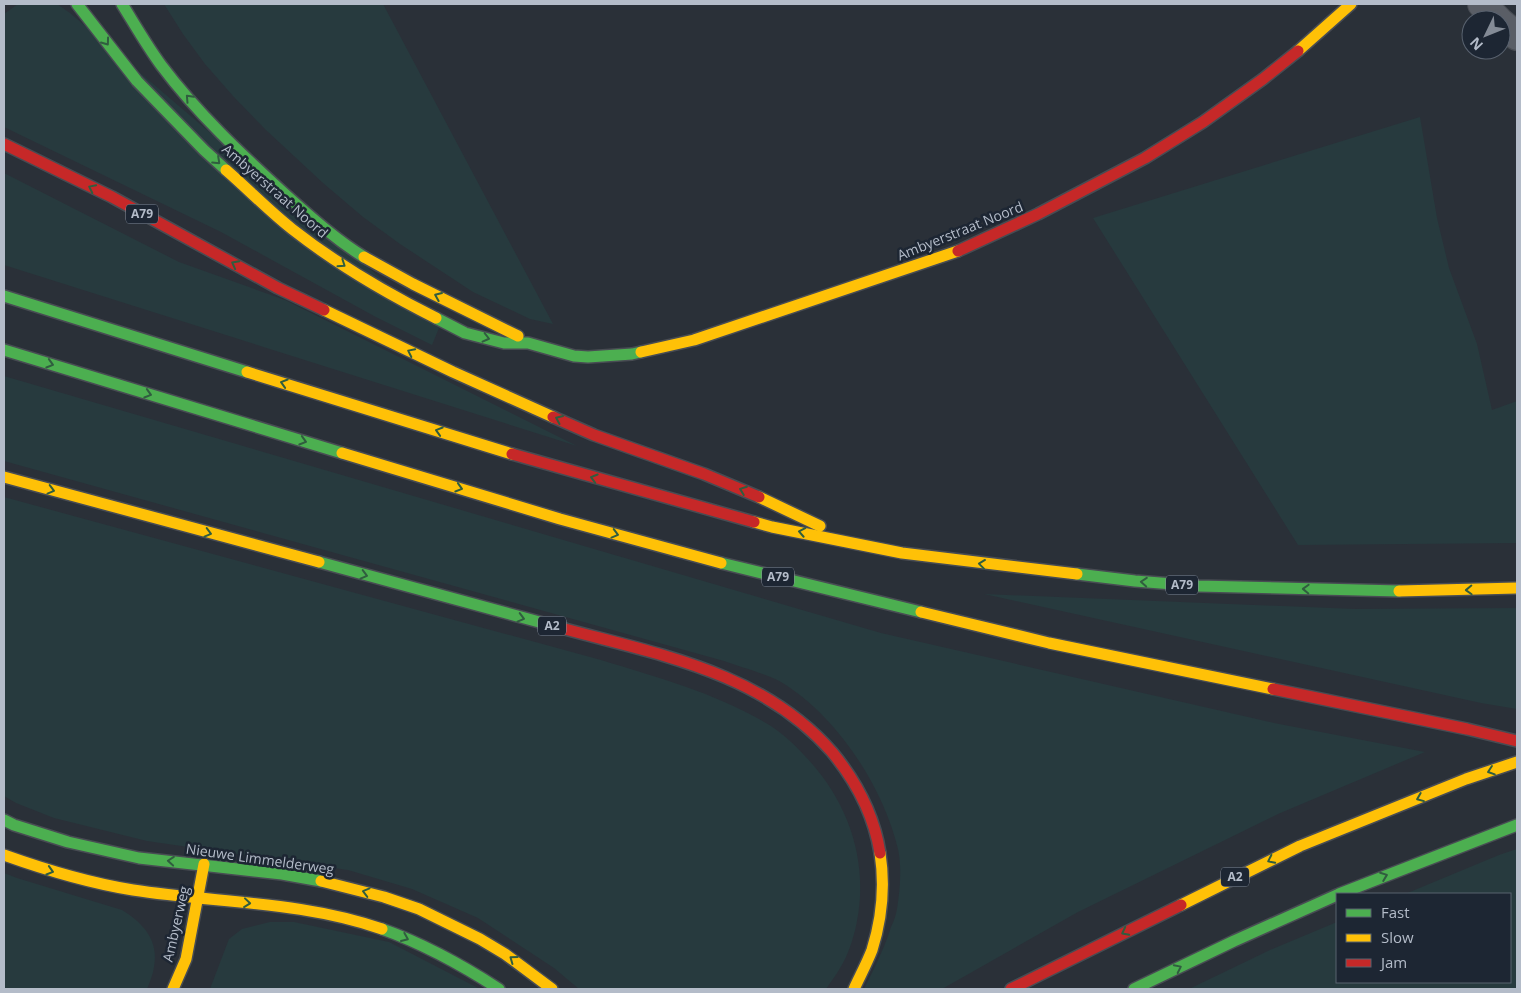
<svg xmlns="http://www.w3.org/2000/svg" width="1521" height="993" viewBox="0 0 1521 993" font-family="'Open Sans',sans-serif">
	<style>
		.green { fill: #273a3e }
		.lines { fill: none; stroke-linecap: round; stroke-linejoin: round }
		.street-casing { stroke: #484c53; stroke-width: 30 }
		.fast-casing { stroke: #484c53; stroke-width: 14 }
		.slow-casing { stroke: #484c53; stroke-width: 14 }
		.jam-casing { stroke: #484c53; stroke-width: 14 }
		.street { stroke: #5a5e66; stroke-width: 28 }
		.fast { stroke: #4caf50; stroke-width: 11 }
		.slow { stroke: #ffc107; stroke-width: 11 }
		.jam { stroke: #c62828; stroke-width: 11 }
		.oneway { stroke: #305d3f }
		.labels { text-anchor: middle; stroke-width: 5; stroke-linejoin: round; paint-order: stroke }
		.shield { fill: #1d2633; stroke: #878f9c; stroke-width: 1 }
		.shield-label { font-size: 12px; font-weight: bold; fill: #b4bcc9 }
		.street-label { font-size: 14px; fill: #b4bcc9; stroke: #1d2633 }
	</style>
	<rect width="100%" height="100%" fill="#2a3038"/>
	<!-- green -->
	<g class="green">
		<polygon points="18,4 57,4 70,13 439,328 432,345 374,316 221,232 4,127 4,14"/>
		<polygon points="164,4 383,4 553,324 530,319 473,292 400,244 363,217 323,183 266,130 233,96 205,64 183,34"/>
		<polygon points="1420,117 1437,218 1449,268 1477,344 1492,410 1517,401 1517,543 1298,545 1093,218"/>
		<polygon points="4,173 179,262 285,300 577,446 4,265"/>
		<path d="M4,376L881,633L1274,723L1425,752L1278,814L1078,912L942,989H864C874,969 884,949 891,927C894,921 896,915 897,909C900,890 902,868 898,849C883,786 836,715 781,682C767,674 740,667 724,661L4,461Z"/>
		<path d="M4,497L601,660C657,677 715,693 766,723C780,731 793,743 804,755C847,799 869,859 857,921C855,932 851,946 846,957C841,968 833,979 826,989H579L554,968L478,918L412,889L348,870L147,841L54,818L16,803L4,796Z"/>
		<polygon points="984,594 1354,609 1517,608 1517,709 1481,703"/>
		<polygon points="1517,849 1517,989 1189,989 1270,950 1337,922 1337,982 1510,982 1510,894 1405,894 1499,855"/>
		<path d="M4,873L17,878L122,910C143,923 159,940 154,967C153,974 150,982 147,989H4Z"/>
		<polygon points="270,922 294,922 389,942 480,989 210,989 229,939 242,929"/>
	</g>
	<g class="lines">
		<!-- street casing -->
		<g class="street-casing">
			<g id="street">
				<polyline points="1482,4 1498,20"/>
				<polyline points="1501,23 1517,36"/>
			</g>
		</g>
		<!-- fast casing -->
		<g class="fast-casing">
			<g id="fast">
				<polyline points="77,4 137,81 204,150 226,170"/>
				<path d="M122,4C135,25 147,46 161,65C197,113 242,155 286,195C311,217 335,239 364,257"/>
				<polyline points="4,296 247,372"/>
				<polyline points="436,318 465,333 504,343 528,343 574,356 588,357 632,354 641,352"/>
				<polyline points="4,350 342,453"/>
				<polyline points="319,562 565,629"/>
				<polyline points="721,563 921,612"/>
				<polyline points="1077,574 1135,581 1198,586 1399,591"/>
				<polyline points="4,820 14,825 68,842 139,858 282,874 321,881"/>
				<polyline points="1339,894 1517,825"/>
				<path d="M382,929C424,944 462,965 499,989"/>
				<polyline points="1134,989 1234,941 1337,895"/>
			</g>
		</g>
		<!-- slow casing -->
		<g class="slow-casing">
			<g id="slow">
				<polyline points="1298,51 1351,4"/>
				<path d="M226,170C248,189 269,211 292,229C338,265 384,292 436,318"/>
				<polyline points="364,257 413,284 518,336"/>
				<polyline points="324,310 453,372 553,417"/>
				<polyline points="641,352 694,340 958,251"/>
				<polyline points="247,372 512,454"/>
				<polyline points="342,453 560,519 721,563"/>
				<polyline points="4,477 319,562"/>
				<polyline points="759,497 820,526"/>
				<polyline points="754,522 772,527 902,553 1077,574"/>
				<polyline points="1399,591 1517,588"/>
				<polyline points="921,612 1049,643 1273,689"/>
				<path d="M4,855C46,870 89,883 133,890C216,903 302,901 382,929"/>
				<polyline points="321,881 384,897 419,909 480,939 505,954 552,989"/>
				<polyline points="1181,905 1300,846 1466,779 1517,762"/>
				<polyline points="173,989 186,959 204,864"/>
				<path d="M854,989C860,976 867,963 872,950C882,918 885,885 880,853"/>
			</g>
		</g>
		<!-- jam casing -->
		<g class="jam-casing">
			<g id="jam">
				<polyline points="4,144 112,197 278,288 324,310"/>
				<polyline points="958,251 1038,214 1145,158 1203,122 1263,79 1298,51"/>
				<polyline points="553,417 594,435 704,474 759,497"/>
				<polyline points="512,454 754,522"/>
				<path d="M565,629C661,655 763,673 832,752C856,781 874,815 880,853"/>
				<polyline points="1273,689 1467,729 1517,741"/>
				<polyline points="1011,989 1181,905"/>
			</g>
		</g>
		<!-- street -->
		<use href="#street" class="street"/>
		<!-- fast -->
		<use href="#fast" class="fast"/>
		<!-- slow -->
		<use href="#slow" class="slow"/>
		<!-- jam -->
		<use href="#jam" class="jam"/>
	</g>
	<!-- one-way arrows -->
	<defs><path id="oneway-chevron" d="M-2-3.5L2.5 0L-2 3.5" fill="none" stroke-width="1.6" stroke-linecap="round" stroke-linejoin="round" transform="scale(1.25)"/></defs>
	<g class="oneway">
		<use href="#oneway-chevron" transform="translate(106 42) rotate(54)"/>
		<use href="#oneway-chevron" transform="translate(189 98) rotate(-133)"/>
		<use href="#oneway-chevron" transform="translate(217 161) rotate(43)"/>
		<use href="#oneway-chevron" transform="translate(92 188) rotate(-154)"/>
		<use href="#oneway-chevron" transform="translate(235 264) rotate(-152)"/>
		<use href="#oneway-chevron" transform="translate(342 264) rotate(34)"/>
		<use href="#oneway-chevron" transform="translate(438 296) rotate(-157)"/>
		<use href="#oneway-chevron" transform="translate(486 338) rotate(14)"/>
		<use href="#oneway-chevron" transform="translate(411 352) rotate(-154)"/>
		<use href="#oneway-chevron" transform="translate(50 364) rotate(17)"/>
		<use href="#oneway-chevron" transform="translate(284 383) rotate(-163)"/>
		<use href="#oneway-chevron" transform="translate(148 394) rotate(17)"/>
		<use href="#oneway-chevron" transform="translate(559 419) rotate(-156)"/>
		<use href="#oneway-chevron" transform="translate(439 431) rotate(-163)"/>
		<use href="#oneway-chevron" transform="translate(303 441) rotate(17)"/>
		<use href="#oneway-chevron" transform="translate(594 478) rotate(-164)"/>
		<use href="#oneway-chevron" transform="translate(459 488) rotate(17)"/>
		<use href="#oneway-chevron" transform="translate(51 490) rotate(15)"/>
		<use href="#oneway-chevron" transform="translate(743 490) rotate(-159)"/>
		<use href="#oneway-chevron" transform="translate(802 532) rotate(-169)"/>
		<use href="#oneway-chevron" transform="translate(208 533) rotate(15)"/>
		<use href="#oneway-chevron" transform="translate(615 534) rotate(15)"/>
		<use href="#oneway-chevron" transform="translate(982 564) rotate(-173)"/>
		<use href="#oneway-chevron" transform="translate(364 575) rotate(15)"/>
		<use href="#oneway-chevron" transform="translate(1144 582) rotate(-176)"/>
		<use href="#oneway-chevron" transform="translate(1306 589) rotate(-178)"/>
		<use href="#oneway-chevron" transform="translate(1469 590) rotate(178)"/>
		<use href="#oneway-chevron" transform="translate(521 618) rotate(15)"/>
		<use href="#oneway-chevron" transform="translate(1491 771) rotate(161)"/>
		<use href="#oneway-chevron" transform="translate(1420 798) rotate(158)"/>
		<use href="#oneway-chevron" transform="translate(1271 860) rotate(154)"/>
		<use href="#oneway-chevron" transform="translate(171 861) rotate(-175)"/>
		<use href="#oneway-chevron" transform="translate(50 871) rotate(17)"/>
		<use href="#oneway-chevron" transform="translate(1384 876) rotate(-21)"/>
		<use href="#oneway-chevron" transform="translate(366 892) rotate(-165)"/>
		<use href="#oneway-chevron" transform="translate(247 903) rotate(6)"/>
		<use href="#oneway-chevron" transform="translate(1125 932) rotate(153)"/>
		<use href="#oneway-chevron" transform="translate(405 938) rotate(23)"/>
		<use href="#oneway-chevron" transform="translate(513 959) rotate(-144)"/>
		<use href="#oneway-chevron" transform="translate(1178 968) rotate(-26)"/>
	</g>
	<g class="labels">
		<!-- shield labels -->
		<g class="shield">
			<rect x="126" y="204.5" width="32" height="19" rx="4"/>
			<rect x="762" y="567.5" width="32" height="19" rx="4"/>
			<rect x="1166" y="575.5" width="32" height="19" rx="4"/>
			<rect x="538" y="616.5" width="28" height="19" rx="4"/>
			<rect x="1221" y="867.5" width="28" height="19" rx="4"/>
		</g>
		<g class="shield-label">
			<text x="142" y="218">A79</text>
			<text x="778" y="581">A79</text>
			<text x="1182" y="589">A79</text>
			<text x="552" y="630">A2</text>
			<text x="1235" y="881">A2</text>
		</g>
		<!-- street labels -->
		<g class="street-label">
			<text transform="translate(275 191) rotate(41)" y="5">Ambyerstraat Noord</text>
			<text transform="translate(960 231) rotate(-22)" y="5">Ambyerstraat Noord</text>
			<text transform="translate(260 859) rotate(8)" y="5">Nieuwe Limmelderweg</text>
			<text transform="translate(176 924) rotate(-77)" y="5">Ambyerweg</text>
		</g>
	</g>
	<!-- border -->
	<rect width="1521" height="993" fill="none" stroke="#b4bcc9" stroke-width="10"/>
	<!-- legend -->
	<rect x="1336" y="893" width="175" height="90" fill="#1d2633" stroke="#59626f"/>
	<rect x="1346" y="909" width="25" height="8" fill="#4caf50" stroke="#59626f"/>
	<text x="1381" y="918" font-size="15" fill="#b4bcc9">Fast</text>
	<rect x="1346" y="934" width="25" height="8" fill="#ffc107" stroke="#59626f"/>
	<text x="1381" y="943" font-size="15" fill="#b4bcc9">Slow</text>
	<rect x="1346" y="959" width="25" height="8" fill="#c62828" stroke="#59626f"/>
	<text x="1381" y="968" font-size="15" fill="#b4bcc9">Jam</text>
	<!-- north arrow -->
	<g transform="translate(1486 35) rotate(227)"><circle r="24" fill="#1d2633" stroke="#59626f"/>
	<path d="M0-4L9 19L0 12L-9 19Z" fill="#848b96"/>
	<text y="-8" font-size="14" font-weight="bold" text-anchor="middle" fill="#b4bcc9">N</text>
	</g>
</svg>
